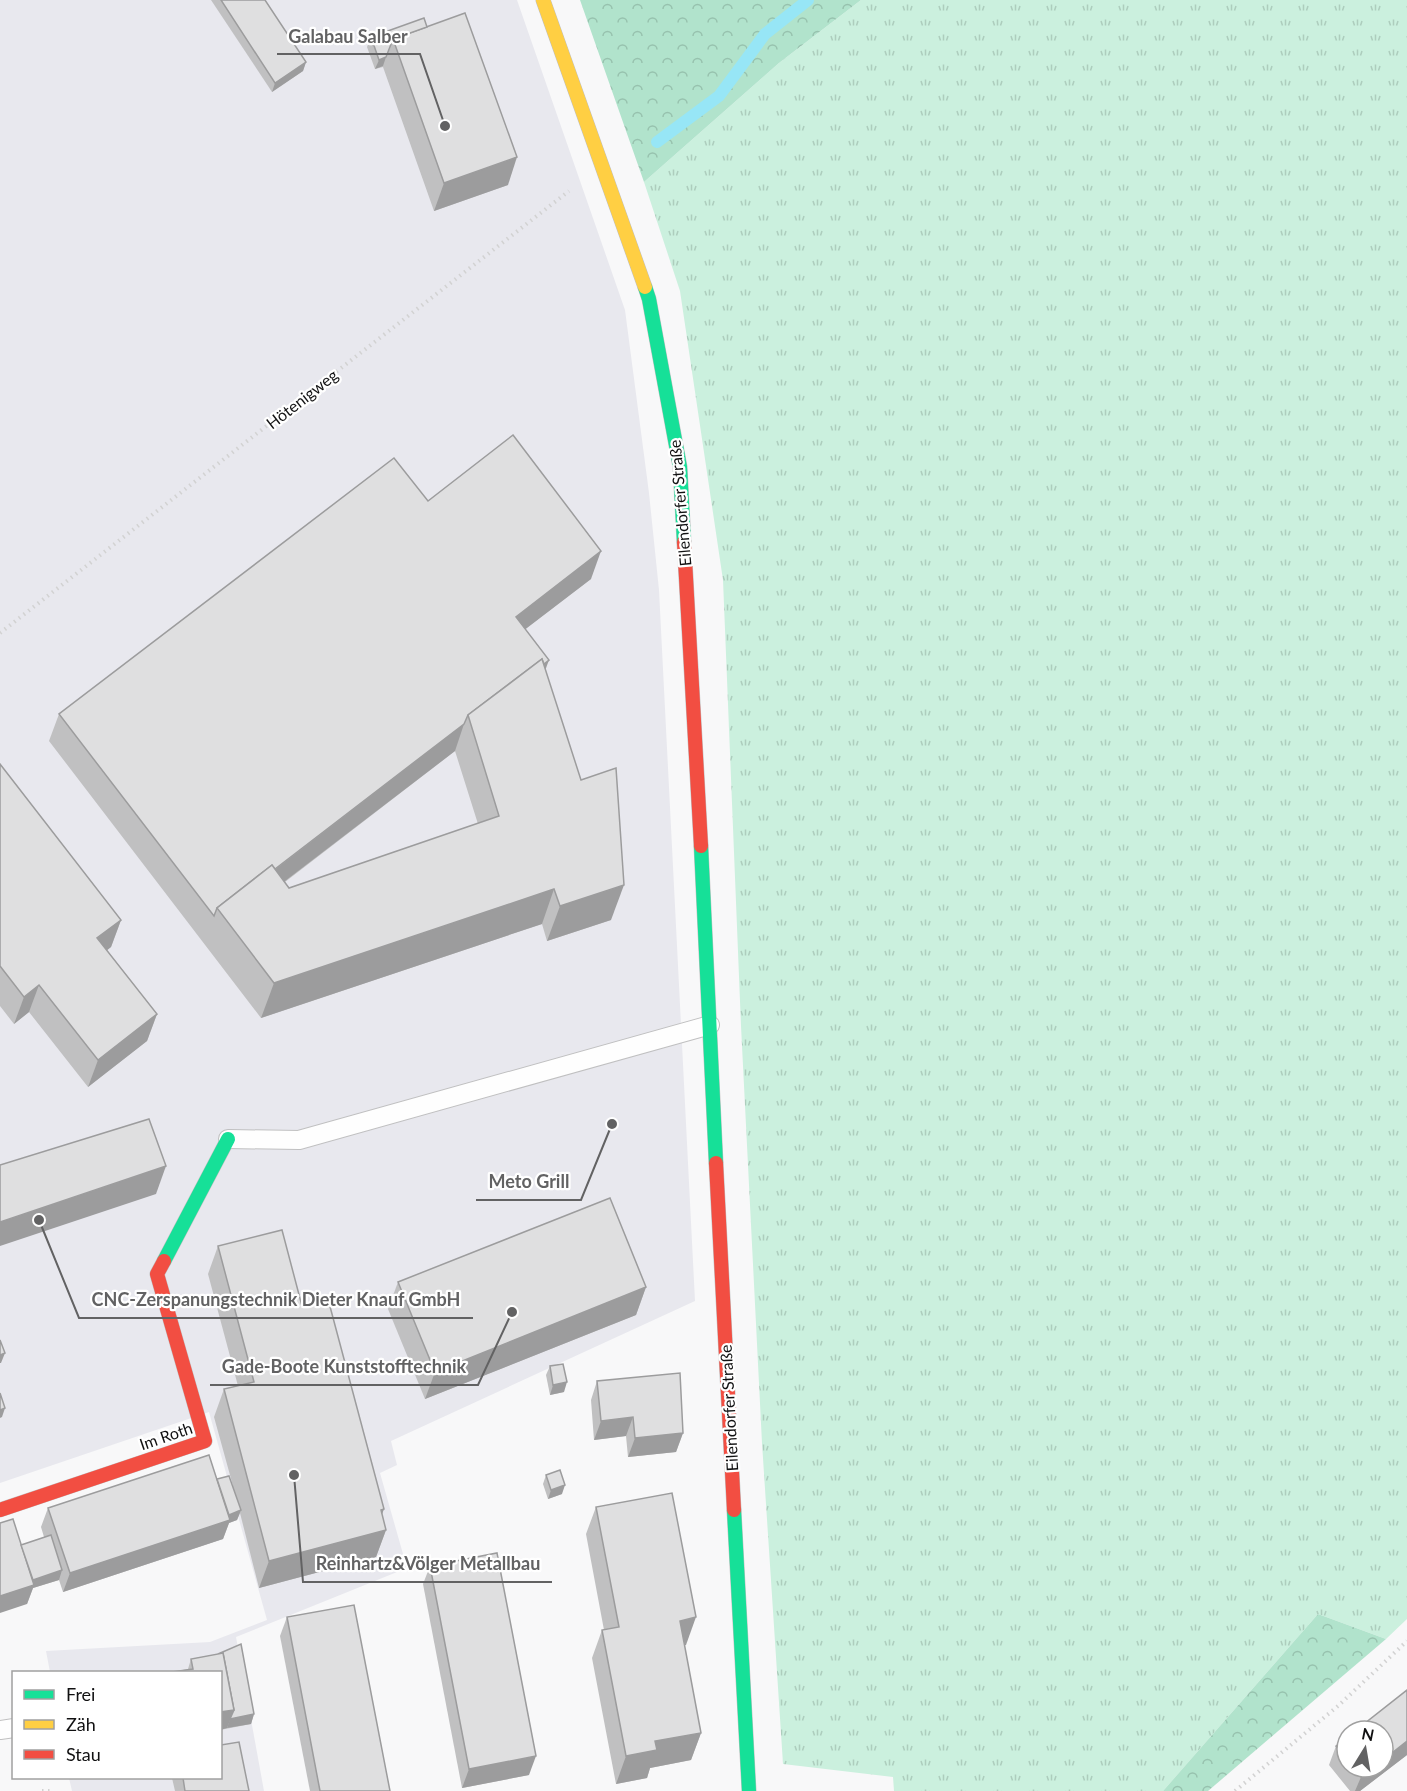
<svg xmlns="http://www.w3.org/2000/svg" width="1407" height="1791" viewBox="0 0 1407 1791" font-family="Lato,sans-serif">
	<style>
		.built { fill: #e8e8ee }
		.grass { fill: url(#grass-tufts) }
		.forest { fill: url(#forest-crowns) }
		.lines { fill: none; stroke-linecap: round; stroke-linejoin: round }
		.stream { stroke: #97e6f6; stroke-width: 12 }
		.lane-casing { stroke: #c0c0c1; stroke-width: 20 }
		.fast-casing { stroke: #c0c0c1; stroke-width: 15 }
		.slow-casing { stroke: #c0c0c1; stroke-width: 15 }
		.jam-casing { stroke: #c0c0c1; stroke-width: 15 }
		.path { stroke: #d2d2d2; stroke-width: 4; stroke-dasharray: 1.5 4.5; stroke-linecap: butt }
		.lane { stroke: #fefefe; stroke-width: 18 }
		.fast { stroke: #16e098; stroke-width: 14 }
		.slow { stroke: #ffcf43; stroke-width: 14 }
		.jam { stroke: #f24e42; stroke-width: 14 }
		.wall { fill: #c0c0c1; fill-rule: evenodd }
		.shaded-wall { fill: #9c9c9d }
		.building { fill: #dfdfe0; stroke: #9c9c9d; stroke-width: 1.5 }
		.labels { text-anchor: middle; stroke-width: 4.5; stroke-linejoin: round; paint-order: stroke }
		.street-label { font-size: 16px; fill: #111112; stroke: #fff }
		.leader { fill: none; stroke: #626263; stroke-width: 2 }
		.callout-dot { fill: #626263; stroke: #fff; stroke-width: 2 }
		.callout-label { font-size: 18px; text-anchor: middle; font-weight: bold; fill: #626263; stroke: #fff; stroke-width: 4.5; stroke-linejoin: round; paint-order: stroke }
	</style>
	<defs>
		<pattern id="grass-tufts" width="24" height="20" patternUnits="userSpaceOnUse" patternTransform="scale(1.5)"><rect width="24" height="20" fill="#cbf0de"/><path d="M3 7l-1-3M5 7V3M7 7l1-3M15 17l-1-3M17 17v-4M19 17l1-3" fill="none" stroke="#adcdbd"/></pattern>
		<pattern id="forest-crowns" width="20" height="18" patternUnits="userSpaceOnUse" patternTransform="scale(1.5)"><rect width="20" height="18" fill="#b1e3cc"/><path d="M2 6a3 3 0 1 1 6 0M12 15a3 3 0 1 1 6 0" fill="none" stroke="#97c2ae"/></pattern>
	</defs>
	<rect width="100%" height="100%" fill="#f8f8f9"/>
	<!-- built -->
	<polygon class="built" points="0,0 517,0 625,310 649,493 659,590 695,1301 391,1441 397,1465 380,1473 407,1568 236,1637 264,1791 72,1791 69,1778 220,1778 220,1672 50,1672 46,1651 210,1642 267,1620 209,1412 0,1483"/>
	<!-- grass -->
	<polygon class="grass" points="861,0 1407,0 1407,1619 1386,1639 1318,1614 1163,1791 894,1791 893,1777 783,1764 762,1443 741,1026 723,580 680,291 644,182 779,63"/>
	<!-- forest -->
	<g class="forest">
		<polygon points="580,0 861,0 779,63 644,182"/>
		<polygon points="1318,1614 1386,1639 1208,1791 1163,1791"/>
	</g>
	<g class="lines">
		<!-- stream -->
		<polyline class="stream" points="657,142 719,96 765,34 808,0"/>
		<!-- lane casing -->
		<g class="lane-casing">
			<g id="lane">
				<polyline points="228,1139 299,1140 710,1025"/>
				<polyline points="0,1730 14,1728"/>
			</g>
		</g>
		<!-- fast casing -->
		<g class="fast-casing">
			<g id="fast">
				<polyline points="645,287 649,299 680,467 684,542"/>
				<polyline points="701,846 716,1163"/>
				<polyline points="164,1261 228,1139"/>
				<polyline points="734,1510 749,1791"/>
			</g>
		</g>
		<!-- slow casing -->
		<g class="slow-casing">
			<polyline id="slow" points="543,0 645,287"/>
		</g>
		<!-- jam casing -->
		<g class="jam-casing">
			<g id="jam">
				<polyline points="684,542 701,846"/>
				<polyline points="716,1163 734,1510"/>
				<polyline points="0,1510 205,1441 157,1274 164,1261"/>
			</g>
		</g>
		<!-- path -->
		<g class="path">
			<polyline points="0,633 569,191"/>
			<polyline points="42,1791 50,1791"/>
			<polyline points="1235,1791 1338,1706 1407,1641"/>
		</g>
		<!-- lane -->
		<use href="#lane" class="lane"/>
		<!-- fast -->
		<use href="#fast" class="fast"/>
		<!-- slow -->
		<use href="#slow" class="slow"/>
		<!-- jam -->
		<use href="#jam" class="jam"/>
	</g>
	<!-- wall -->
	<g class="wall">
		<polygon points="211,0 265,0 306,62 303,71 272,92"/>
		<polygon points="427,27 508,185 434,211 383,67 375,69 367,47 371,37"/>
		<path d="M428,501L591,579L525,629L545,669L611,920L547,941L542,924L261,1018L49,741L59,714ZM455,751L478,824L289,888L285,882Z"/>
		<polygon points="0,764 121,920 111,947 107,950 157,1014 147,1041 88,1087 29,1012 14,1024 0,1006"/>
		<polygon points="218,1246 302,1306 384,1509 382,1514 386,1530 376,1557 259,1588 240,1513 237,1520 229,1523 223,1539 63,1592 59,1580 33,1588 27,1604 21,1545 44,1537 41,1527 48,1508 217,1479 233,1486 214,1417 224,1389 238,1386 208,1274"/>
		<polygon points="398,1282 646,1287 636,1315 425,1399 388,1309"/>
		<polygon points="550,1366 564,1392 550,1395 546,1375"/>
		<polygon points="597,1381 683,1433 676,1452 628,1457 626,1436 594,1440 591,1400"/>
		<polygon points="546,1475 562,1494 548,1499 543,1484"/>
		<polygon points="596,1507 686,1645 684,1645 701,1733 691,1760 650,1768 647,1778 616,1784 592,1658 602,1630 604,1630 586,1534"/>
		<polygon points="430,1566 529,1775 462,1788 423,1584"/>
		<polygon points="287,1617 390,1791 310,1791 280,1636"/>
		<polygon points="241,1644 254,1714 251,1724 220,1730 220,1672 172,1672 188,1669 191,1659 218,1654"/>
		<polygon points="1407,1690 1407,1755 1360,1791 1350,1791 1329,1765 1336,1746 1347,1737 1347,1767 1383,1767 1383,1731 1355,1731"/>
		<polygon points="221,1745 249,1791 175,1791 172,1778 220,1778"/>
	</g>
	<!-- shaded-wall -->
	<g class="shaded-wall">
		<polygon points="386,57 383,66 375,69 379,60"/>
		<polygon points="306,62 303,71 272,92 275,83"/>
		<polygon points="517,157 508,185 434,211 444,183"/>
		<polygon points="601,551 591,579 506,644 516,617"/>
		<polygon points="549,660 539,687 469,720"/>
		<polygon points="464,724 455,751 229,924 220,912"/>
		<polygon points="624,885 611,920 547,941 560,906"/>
		<polygon points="554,889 542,924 261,1018 274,983"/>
		<polygon points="121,920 111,947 87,966 97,938"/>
		<polygon points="39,985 29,1012 14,1024 24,997"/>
		<polygon points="157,1014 147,1041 88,1087 98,1060"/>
		<polygon points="166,1166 156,1194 0,1246 0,1222"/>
		<polygon points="646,1287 636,1315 425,1399 435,1372"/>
		<polygon points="5,1353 1,1363 0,1363 0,1355"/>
		<polygon points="567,1382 564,1392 550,1395 553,1385"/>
		<polygon points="5,1408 2,1417 0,1418 0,1410"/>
		<polygon points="633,1417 626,1436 594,1440 601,1421"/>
		<polygon points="683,1433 676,1452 628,1457 635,1438"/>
		<polygon points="565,1485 562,1494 548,1499 551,1490"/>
		<polygon points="384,1509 375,1532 386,1530 376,1557 259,1588 269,1561"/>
		<polygon points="241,1510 237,1520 229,1523 223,1539 63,1592 70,1573"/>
		<polygon points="62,1570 59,1580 33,1588 27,1604 0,1613 0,1596 27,1582"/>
		<polygon points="696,1617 686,1645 670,1648 680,1621"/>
		<polygon points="234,1710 227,1728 220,1730 220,1712"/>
		<polygon points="254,1714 251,1724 227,1728 230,1719"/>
		<polygon points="701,1733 691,1760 650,1768 647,1778 616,1784 626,1756 655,1741"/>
		<polygon points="1407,1741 1407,1755 1360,1791 1355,1791 1361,1777 1373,1767 1383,1767 1383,1760"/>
		<polygon points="536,1756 529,1775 462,1788 469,1769"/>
	</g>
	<!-- building -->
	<g class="building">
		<polygon points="221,0 265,0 306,62 275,83"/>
		<polygon points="465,13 517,157 444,183 393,39"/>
		<polygon points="424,18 427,27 393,39 386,57 379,60 371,37"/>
		<polygon points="513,435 601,551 516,617 549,660 544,664 542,659 468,715 464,724 275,869 272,865 217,908 214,916 59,714 394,458 428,501"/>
		<polygon points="542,659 581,780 616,768 624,885 560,906 554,889 274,983 217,908 272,865 289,888 499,816 468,715"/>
		<polygon points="0,764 121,920 97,938 157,1014 98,1060 39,985 24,997 0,966"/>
		<polygon points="149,1119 166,1166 0,1222 0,1165"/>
		<polygon points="610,1198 646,1287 435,1372 398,1282"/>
		<polygon points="282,1230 302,1306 328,1299 384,1509 381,1510 386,1530 269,1561 224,1389 254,1382 218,1246"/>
		<polygon points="0,1340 5,1353 0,1355"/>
		<polygon points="563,1364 567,1382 553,1385 550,1366"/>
		<polygon points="680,1373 683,1433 635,1438 633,1417 601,1421 597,1381"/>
		<polygon points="0,1393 5,1408 0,1410"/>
		<polygon points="209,1455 230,1520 70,1573 48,1508"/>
		<polygon points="560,1470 565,1485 551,1490 546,1475"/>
		<polygon points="229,1476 241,1510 229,1515 217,1479"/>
		<polygon points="672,1493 696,1617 680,1621 701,1733 655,1741 657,1750 626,1756 602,1630 619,1627 596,1507"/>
		<polygon points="13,1519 34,1585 0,1596 0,1523"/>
		<polygon points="51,1535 62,1570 33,1580 21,1545"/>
		<polygon points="497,1553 536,1756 469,1769 430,1566"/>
		<polygon points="354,1605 390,1791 320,1791 287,1617"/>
		<polygon points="241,1644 254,1714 230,1719 234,1710 223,1653 218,1654"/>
		<polygon points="223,1653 234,1710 220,1712 220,1672 172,1672 193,1669 191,1659"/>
		<polygon points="1407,1690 1407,1741 1383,1760 1383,1731 1355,1731"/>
		<polygon points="1347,1737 1347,1760 1336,1746"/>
		<polygon points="239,1742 249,1791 185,1791 183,1778 220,1778 220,1744 221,1745"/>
		<polygon points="1353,1767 1373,1767 1361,1777"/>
	</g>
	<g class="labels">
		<!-- street labels -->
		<g class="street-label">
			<text transform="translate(302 399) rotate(-38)" y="6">Hötenigweg</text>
			<text transform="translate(680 503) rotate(-95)" y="6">Eilendorfer Straße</text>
			<text transform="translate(729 1408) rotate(-93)" y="6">Eilendorfer Straße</text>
			<text transform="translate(166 1436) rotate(-19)" y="6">Im Roth</text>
		</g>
	</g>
	<!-- callouts -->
	<path class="leader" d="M445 126L420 54H277M612 1124L581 1200H476M39 1220L79 1318H473M512 1312L478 1385H210M294 1475L303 1582H552"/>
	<g class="callout-dot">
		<circle cx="445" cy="126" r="6"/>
		<circle cx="612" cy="1124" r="6"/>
		<circle cx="39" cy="1220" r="6"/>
		<circle cx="512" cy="1312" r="6"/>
		<circle cx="294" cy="1475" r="6"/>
	</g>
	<g class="callout-label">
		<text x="348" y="43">Galabau Salber</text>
		<text x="529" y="1188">Meto Grill</text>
		<text x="276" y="1306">CNC-Zerspanungstechnik Dieter Knauf GmbH</text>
		<text x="344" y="1373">Gade-Boote Kunststofftechnik</text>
		<text x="428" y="1570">Reinhartz&amp;Völger Metallbau</text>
	</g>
	<!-- legend -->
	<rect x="12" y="1671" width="210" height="108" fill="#ffffff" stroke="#a0a0a0" stroke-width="1.5"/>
	<rect x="24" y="1690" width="30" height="9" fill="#16e098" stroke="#a0a0a0" stroke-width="1.5"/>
	<text x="66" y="1701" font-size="18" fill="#111112">Frei</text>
	<rect x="24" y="1720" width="30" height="9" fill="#ffcf43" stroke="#a0a0a0" stroke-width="1.5"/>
	<text x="66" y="1731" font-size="18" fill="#111112">Zäh</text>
	<rect x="24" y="1750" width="30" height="9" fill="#f24e42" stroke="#a0a0a0" stroke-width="1.5"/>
	<text x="66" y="1761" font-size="18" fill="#111112">Stau</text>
	<!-- north arrow -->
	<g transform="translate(1365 1749) rotate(11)"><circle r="28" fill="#ffffff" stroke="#a0a0a0" stroke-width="1.5"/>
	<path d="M0-4.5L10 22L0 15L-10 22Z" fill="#626263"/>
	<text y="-9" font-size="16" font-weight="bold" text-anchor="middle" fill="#111112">N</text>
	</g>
</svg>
